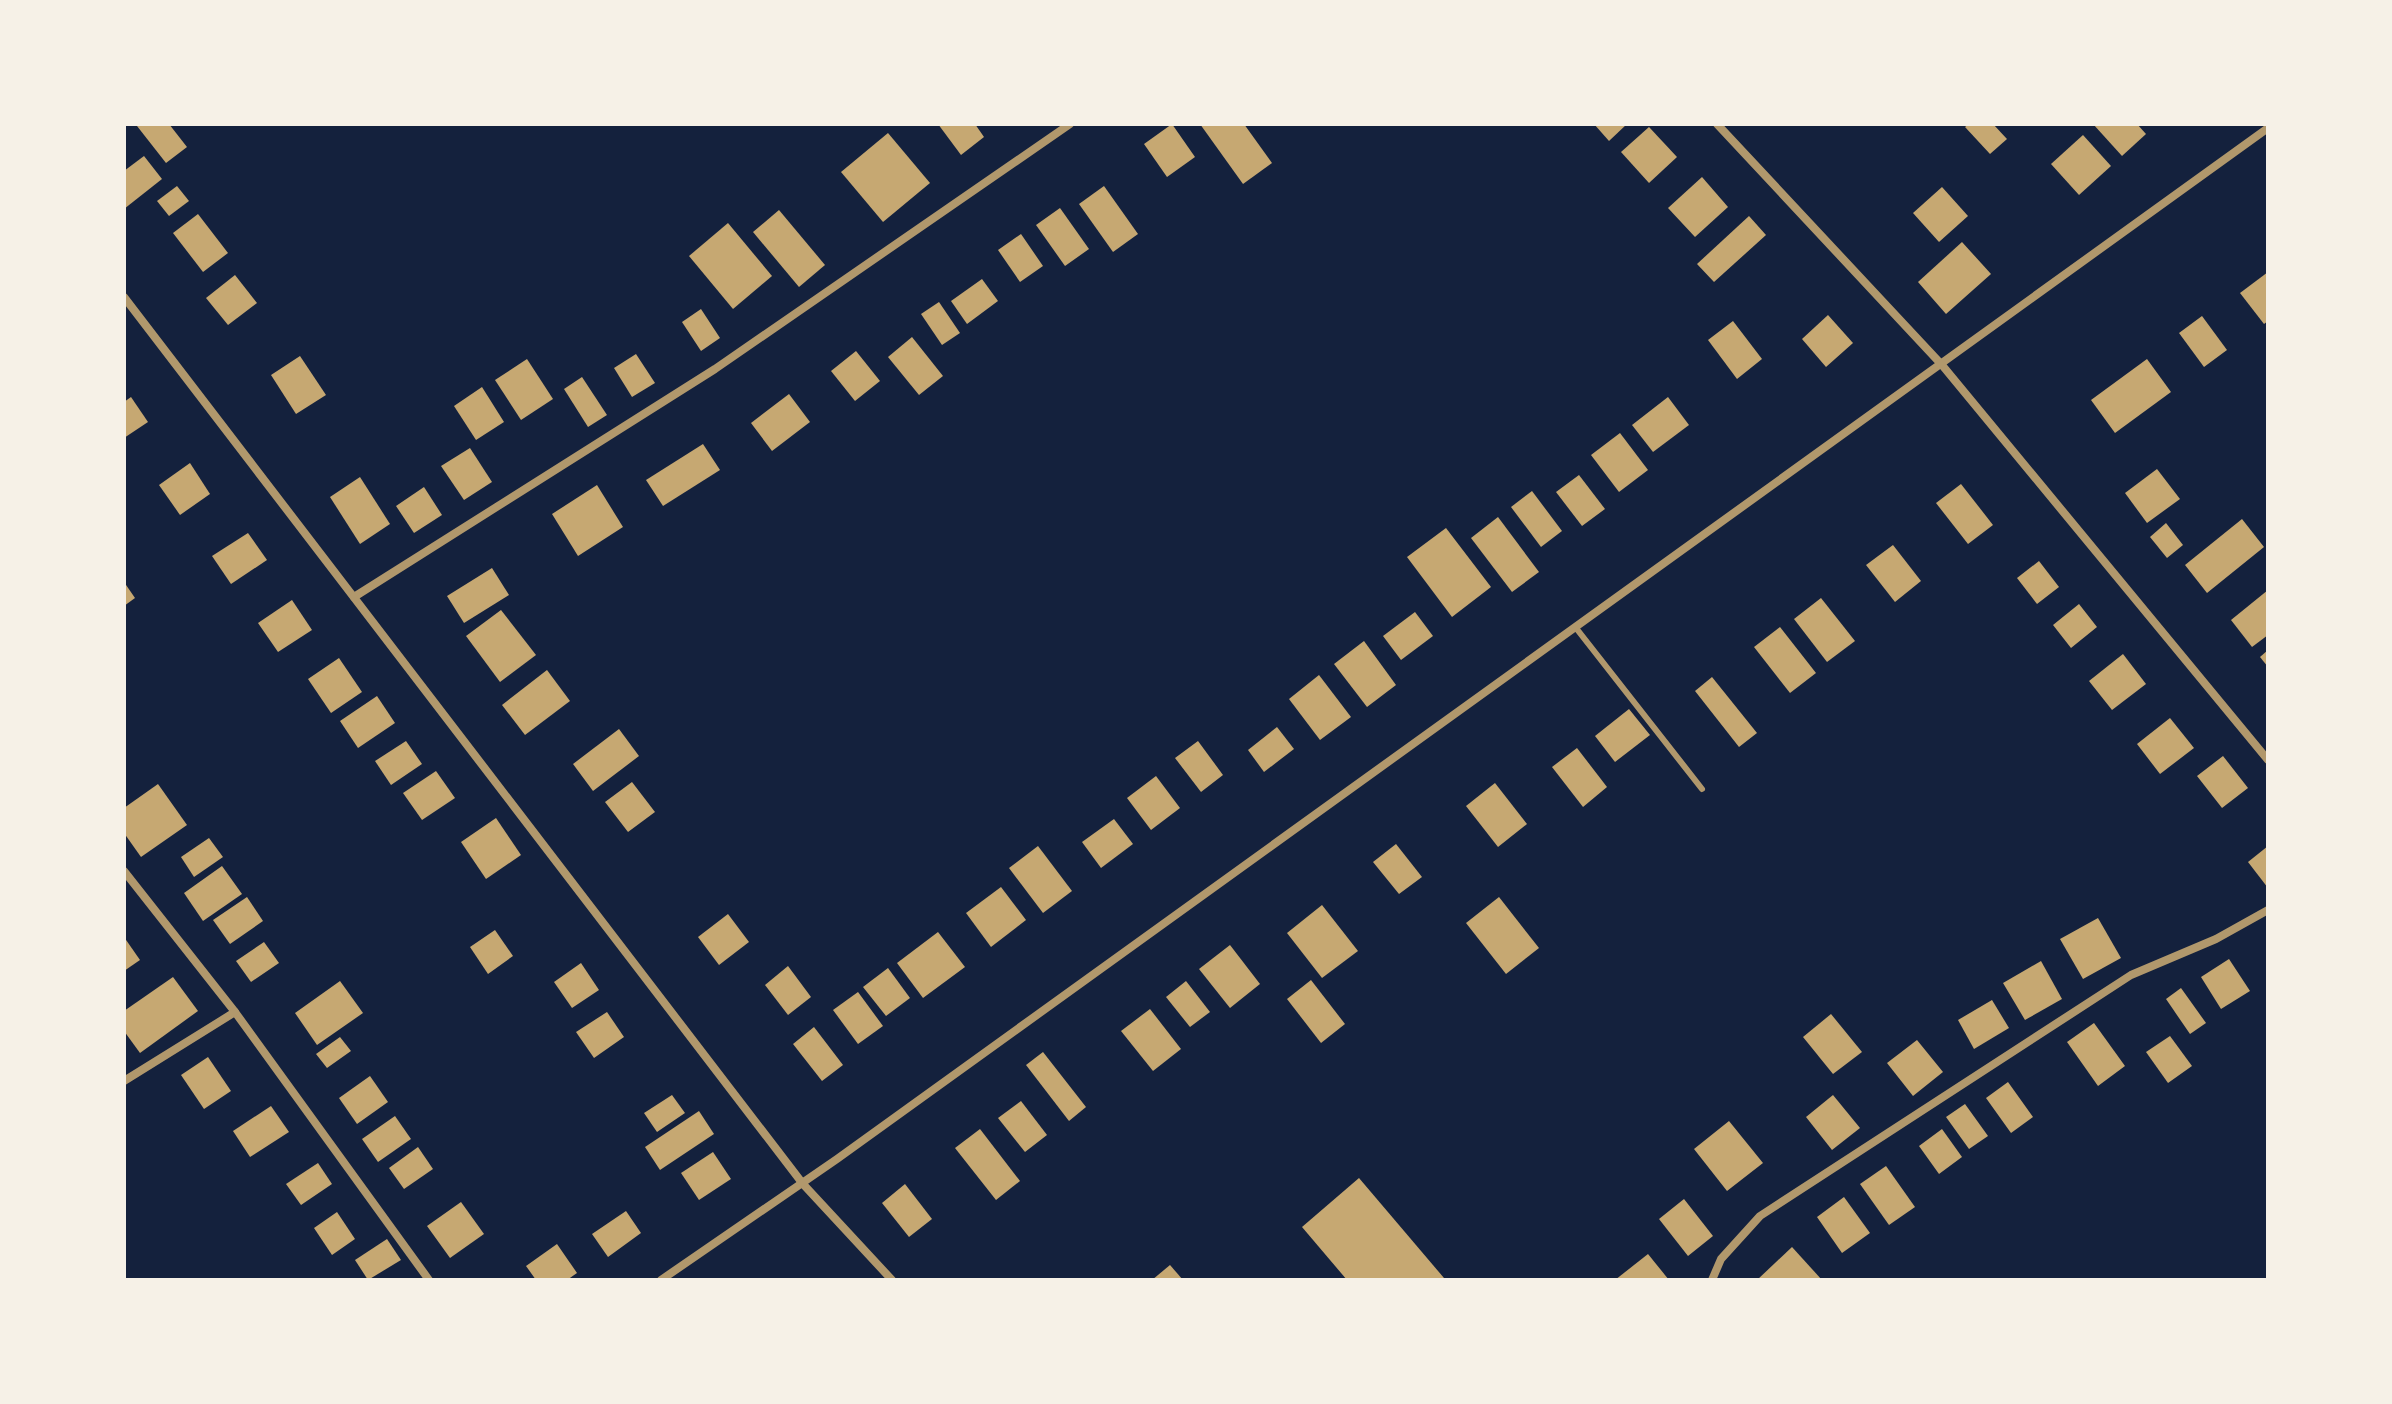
<svg xmlns="http://www.w3.org/2000/svg" width="2392" height="1404" viewBox="0 0 2392 1404" font-family="'DejaVu Sans',sans-serif">
	<style>
		.building { fill: #c6a872 }
		.lines { fill: none; stroke-linecap: round; stroke-linejoin: round }
		.service { stroke: #b1986c; stroke-width: 6 }
		.minor { stroke: #b1986c; stroke-width: 8 }
	</style>
	<rect width="100%" height="100%" fill="#14213d"/>
	<!-- building -->
	<g class="building">
		<polygon points="140,124 169,124 187,147 166,163 137,126"/>
		<polygon points="938,124 975,124 984,137 961,155"/>
		<polygon points="1172,124 1195,157 1167,177 1144,144"/>
		<polygon points="1200,124 1244,124 1272,163 1243,184"/>
		<polygon points="1594,124 1627,124 1609,141"/>
		<polygon points="1969,124 1993,124 2007,139 1990,154 1965,127"/>
		<polygon points="2093,124 2137,124 2146,134 2122,156"/>
		<polygon points="1649,127 1677,157 1649,183 1621,152"/>
		<polygon points="888,133 930,183 883,222 841,172"/>
		<polygon points="2083,135 2111,166 2079,195 2051,164"/>
		<polygon points="144,156 162,179 124,209 124,171"/>
		<polygon points="1702,177 1728,207 1695,237 1668,208"/>
		<polygon points="177,186 189,201 169,216 157,201"/>
		<polygon points="1104,186 1138,234 1113,252 1079,204"/>
		<polygon points="1942,187 1968,216 1939,242 1913,213"/>
		<polygon points="1060,208 1089,249 1065,266 1036,225"/>
		<polygon points="779,210 825,265 799,287 753,232"/>
		<polygon points="198,214 228,253 203,272 173,233"/>
		<polygon points="1749,216 1766,235 1714,282 1697,264"/>
		<polygon points="728,223 772,276 733,309 689,256"/>
		<polygon points="1021,234 1043,266 1020,282 998,250"/>
		<polygon points="1962,242 1991,274 1946,314 1918,282"/>
		<polygon points="2268,272 2268,321 2264,324 2240,293"/>
		<polygon points="235,275 257,303 228,325 206,298"/>
		<polygon points="982,279 998,301 967,324 951,301"/>
		<polygon points="939,302 960,333 942,345 921,314"/>
		<polygon points="701,309 720,338 701,351 682,322"/>
		<polygon points="1828,315 1853,343 1826,367 1802,339"/>
		<polygon points="2202,316 2227,350 2204,367 2179,333"/>
		<polygon points="1733,321 1762,359 1737,379 1708,340"/>
		<polygon points="912,337 943,376 919,395 888,357"/>
		<polygon points="856,351 880,381 855,401 831,371"/>
		<polygon points="636,354 655,383 632,397 614,368"/>
		<polygon points="300,356 326,395 296,414 271,375"/>
		<polygon points="527,359 553,399 521,420 495,380"/>
		<polygon points="2147,359 2171,392 2115,433 2091,400"/>
		<polygon points="582,377 607,415 588,427 564,389"/>
		<polygon points="482,387 504,422 476,440 454,406"/>
		<polygon points="789,394 810,422 772,451 751,423"/>
		<polygon points="131,397 148,422 124,438 124,402"/>
		<polygon points="1668,397 1689,425 1653,452 1632,425"/>
		<polygon points="1620,433 1648,470 1619,492 1591,455"/>
		<polygon points="703,444 720,470 663,506 646,480"/>
		<polygon points="470,448 492,482 464,500 441,466"/>
		<polygon points="190,463 210,494 180,515 159,485"/>
		<polygon points="2157,469 2180,499 2147,523 2125,493"/>
		<polygon points="1579,475 1605,509 1582,526 1556,492"/>
		<polygon points="360,477 390,524 360,544 330,497"/>
		<polygon points="1961,484 1993,525 1968,544 1936,503"/>
		<polygon points="597,485 623,527 578,556 552,514"/>
		<polygon points="424,487 442,515 414,533 396,506"/>
		<polygon points="1532,491 1562,531 1541,547 1511,507"/>
		<polygon points="1498,517 1539,572 1512,592 1471,538"/>
		<polygon points="2242,519 2264,547 2207,593 2185,565"/>
		<polygon points="2166,523 2183,545 2167,558 2150,537"/>
		<polygon points="1446,528 1491,587 1452,617 1407,557"/>
		<polygon points="248,533 267,560 231,584 212,556"/>
		<polygon points="1893,545 1921,581 1895,602 1866,565"/>
		<polygon points="2039,561 2059,587 2037,604 2017,578"/>
		<polygon points="492,568 509,595 464,623 447,596"/>
		<polygon points="124,582 135,598 124,606"/>
		<polygon points="2268,590 2268,635 2252,647 2231,620"/>
		<polygon points="1821,598 1855,641 1827,662 1794,619"/>
		<polygon points="292,600 312,630 278,652 258,623"/>
		<polygon points="2079,604 2097,627 2071,648 2053,625"/>
		<polygon points="501,610 536,655 500,682 466,636"/>
		<polygon points="1415,612 1433,636 1401,660 1383,636"/>
		<polygon points="1780,627 1816,673 1790,693 1754,647"/>
		<polygon points="1364,641 1396,685 1367,707 1334,664"/>
		<polygon points="2268,650 2268,667 2260,657"/>
		<polygon points="2123,654 2146,684 2112,710 2089,681"/>
		<polygon points="339,658 362,692 331,713 308,679"/>
		<polygon points="547,670 570,701 525,735 502,705"/>
		<polygon points="1319,675 1351,717 1320,740 1289,699"/>
		<polygon points="1712,677 1757,733 1739,747 1695,691"/>
		<polygon points="377,696 395,723 358,748 340,721"/>
		<polygon points="1629,709 1650,735 1615,762 1595,736"/>
		<polygon points="2170,718 2194,748 2160,774 2137,744"/>
		<polygon points="1277,727 1294,749 1264,772 1248,750"/>
		<polygon points="619,729 639,756 593,791 573,764"/>
		<polygon points="406,741 422,764 391,785 375,761"/>
		<polygon points="1198,741 1223,775 1201,792 1175,758"/>
		<polygon points="1577,748 1607,787 1583,807 1552,767"/>
		<polygon points="2223,756 2248,788 2222,808 2197,776"/>
		<polygon points="436,771 455,798 422,820 403,793"/>
		<polygon points="1156,776 1180,808 1151,830 1127,798"/>
		<polygon points="632,782 655,812 628,832 605,802"/>
		<polygon points="1495,783 1527,824 1498,847 1466,806"/>
		<polygon points="158,784 187,825 141,857 124,833 124,808"/>
		<polygon points="496,818 521,855 486,879 461,842"/>
		<polygon points="1114,819 1133,844 1101,868 1082,842"/>
		<polygon points="209,838 223,857 194,877 181,857"/>
		<polygon points="1396,844 1422,877 1399,894 1373,862"/>
		<polygon points="1038,846 1072,891 1043,913 1009,868"/>
		<polygon points="2268,846 2268,888 2248,862"/>
		<polygon points="222,866 242,894 203,921 184,893"/>
		<polygon points="1001,887 1026,920 991,947 966,913"/>
		<polygon points="247,897 263,921 230,944 213,920"/>
		<polygon points="1499,897 1539,948 1506,974 1466,923"/>
		<polygon points="1322,905 1358,951 1322,978 1287,933"/>
		<polygon points="728,914 749,942 719,965 698,937"/>
		<polygon points="2098,918 2121,958 2083,979 2060,939"/>
		<polygon points="495,930 513,956 488,974 470,947"/>
		<polygon points="938,932 965,967 923,998 897,963"/>
		<polygon points="124,937 140,960 124,971"/>
		<polygon points="264,942 279,963 251,982 236,961"/>
		<polygon points="1230,945 1260,984 1230,1008 1199,969"/>
		<polygon points="2229,959 2250,991 2221,1009 2201,977"/>
		<polygon points="2041,961 2062,999 2025,1020 2003,983"/>
		<polygon points="581,963 599,990 572,1008 554,982"/>
		<polygon points="788,966 811,997 788,1015 765,985"/>
		<polygon points="888,968 910,998 886,1016 863,987"/>
		<polygon points="173,977 198,1011 140,1053 124,1031 124,1011"/>
		<polygon points="1311,980 1345,1024 1321,1043 1287,999"/>
		<polygon points="340,981 363,1013 317,1045 295,1013"/>
		<polygon points="1186,981 1210,1012 1190,1027 1166,997"/>
		<polygon points="2181,988 2206,1023 2190,1034 2166,999"/>
		<polygon points="858,992 883,1026 858,1044 833,1010"/>
		<polygon points="1992,1000 2009,1028 1974,1049 1958,1020"/>
		<polygon points="1150,1009 1181,1049 1153,1071 1121,1031"/>
		<polygon points="607,1012 624,1037 594,1058 576,1032"/>
		<polygon points="1831,1014 1862,1052 1833,1074 1803,1037"/>
		<polygon points="2094,1023 2125,1066 2098,1086 2067,1042"/>
		<polygon points="814,1027 843,1065 822,1081 793,1044"/>
		<polygon points="2170,1036 2192,1066 2168,1083 2146,1052"/>
		<polygon points="340,1037 351,1051 327,1068 316,1054"/>
		<polygon points="1917,1040 1943,1072 1913,1096 1887,1063"/>
		<polygon points="1043,1052 1086,1107 1069,1121 1026,1065"/>
		<polygon points="208,1057 231,1091 204,1109 181,1075"/>
		<polygon points="370,1076 388,1102 357,1124 339,1098"/>
		<polygon points="2008,1082 2033,1117 2011,1133 1986,1098"/>
		<polygon points="672,1095 685,1113 657,1132 644,1113"/>
		<polygon points="1833,1095 1860,1128 1832,1150 1806,1117"/>
		<polygon points="1021,1101 1047,1135 1025,1152 998,1118"/>
		<polygon points="1965,1104 1988,1136 1969,1149 1946,1117"/>
		<polygon points="271,1106 289,1132 250,1157 233,1131"/>
		<polygon points="699,1111 714,1134 660,1170 645,1147"/>
		<polygon points="395,1116 411,1139 378,1162 362,1139"/>
		<polygon points="1729,1121 1763,1163 1727,1191 1694,1149"/>
		<polygon points="980,1129 1020,1181 996,1200 955,1148"/>
		<polygon points="1942,1129 1962,1157 1939,1174 1919,1146"/>
		<polygon points="418,1147 433,1169 404,1189 389,1168"/>
		<polygon points="713,1152 731,1179 699,1200 681,1173"/>
		<polygon points="318,1163 332,1184 301,1205 286,1184"/>
		<polygon points="1886,1166 1915,1207 1889,1225 1860,1184"/>
		<polygon points="1359,1178 1444,1278 1442,1280 1347,1280 1302,1227"/>
		<polygon points="905,1184 932,1219 909,1237 882,1203"/>
		<polygon points="1844,1197 1870,1233 1842,1253 1817,1217"/>
		<polygon points="1684,1199 1713,1236 1688,1256 1659,1219"/>
		<polygon points="461,1202 484,1234 450,1258 427,1226"/>
		<polygon points="626,1211 641,1233 608,1257 592,1234"/>
		<polygon points="337,1212 355,1239 332,1255 314,1228"/>
		<polygon points="387,1239 401,1260 368,1280 355,1260"/>
		<polygon points="557,1244 577,1273 567,1280 536,1280 526,1266"/>
		<polygon points="1792,1247 1822,1280 1757,1280"/>
		<polygon points="1648,1254 1669,1280 1615,1280"/>
		<polygon points="1170,1265 1183,1280 1152,1280"/>
	</g>
	<g class="lines">
		<!-- service -->
		<polyline class="service" points="1576,628 1702,789"/>
		<!-- minor -->
		<g class="minor">
			<polyline points="1717,124 1942,365 2268,760"/>
			<polyline points="124,297 803,1184 892,1280"/>
			<polyline points="354,597 715,369 1070,124"/>
			<polyline points="124,871 235,1012 429,1280"/>
			<polyline points="124,1081 235,1012"/>
			<polyline points="661,1280 837,1159 2268,128"/>
			<polyline points="1712,1280 1721,1259 1760,1216 2131,975 2216,939 2268,910"/>
		</g>
	</g>
	<!-- border -->
	<rect width="2392" height="1404" fill="none" stroke="#f6f1e7" stroke-width="252"/>
</svg>
